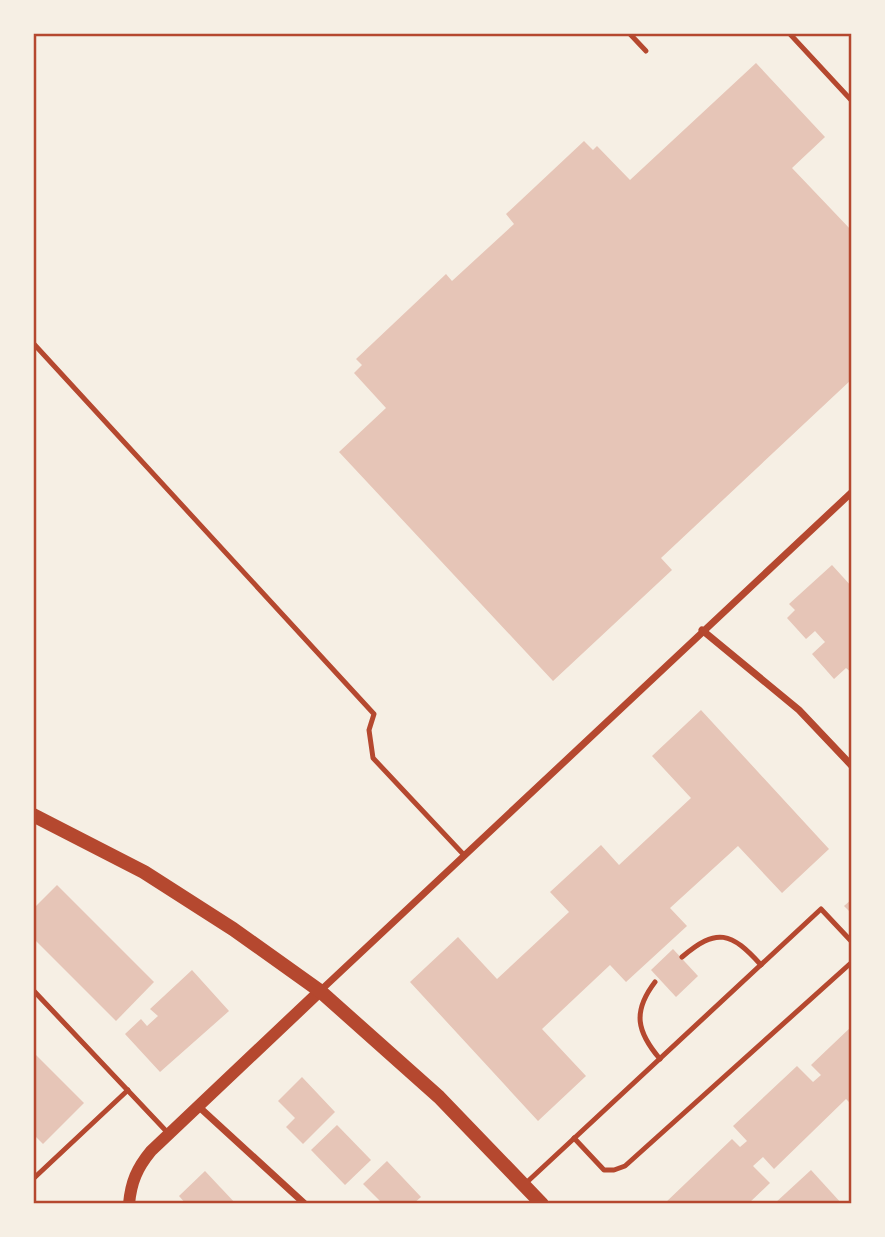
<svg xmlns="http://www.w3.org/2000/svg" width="885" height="1237" viewBox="0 0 885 1237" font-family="'Sofia Sans Condensed',sans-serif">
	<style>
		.building { fill: #e6c5b7 }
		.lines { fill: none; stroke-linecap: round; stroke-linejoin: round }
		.service { stroke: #b5482f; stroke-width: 5 }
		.minor { stroke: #b5482f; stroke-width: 7 }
		.tertiary { stroke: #b5482f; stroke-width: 12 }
		.secondary { stroke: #b5482f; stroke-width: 14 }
		.neatline { fill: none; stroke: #b5482f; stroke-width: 2.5 }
	</style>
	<rect width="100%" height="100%" fill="#f6efe4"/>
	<!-- building -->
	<g class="building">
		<polygon points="756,63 825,137 792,168 852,231 852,379 661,558 672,570 553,681 339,452 386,408 354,373 362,365 356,359 446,274 452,281 514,224 506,214 584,141 593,150 597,146 630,180"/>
		<polygon points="832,565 852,587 852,673 846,668 834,679 812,654 825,642 815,631 806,639 787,618 795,610 789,604"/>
		<polygon points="701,710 829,849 782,893 738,846 670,908 687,926 626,982 610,965 542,1029 586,1076 538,1121 410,982 458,937 497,979 569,912 550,892 601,845 619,865 691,798 652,756"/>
		<polygon points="57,885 154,982 116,1021 33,938 33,909"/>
		<polygon points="852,899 852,914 844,906"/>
		<polygon points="673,949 698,976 676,997 651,970"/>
		<polygon points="192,970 229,1011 160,1072 125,1034 141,1019 147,1026 158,1016 150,1009"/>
		<polygon points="852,1026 852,1105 846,1099 774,1169 763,1157 753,1166 770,1183 748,1204 664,1204 732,1139 740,1147 747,1141 733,1126 797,1066 813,1082 821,1075 811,1065"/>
		<polygon points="33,1052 84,1103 43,1144 33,1134"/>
		<polygon points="302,1077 335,1112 303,1144 286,1127 295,1118 278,1101"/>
		<polygon points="337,1125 371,1160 345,1185 311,1150"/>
		<polygon points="387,1161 421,1197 413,1204 379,1204 381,1202 363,1184"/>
		<polygon points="811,1170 842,1204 774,1204"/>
		<polygon points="205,1171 236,1204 186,1204 179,1196"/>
	</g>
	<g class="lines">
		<!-- service -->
		<g class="service">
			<polyline points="629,33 646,51"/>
			<polyline points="789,33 852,101"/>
			<polyline points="33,343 374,714 369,730 373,758 464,855"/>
			<path d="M682,957C717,927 731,932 761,965"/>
			<path d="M655,982C632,1012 637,1032 660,1059"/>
			<polyline points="33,990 168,1133"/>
			<polyline points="574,1138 604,1170 614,1170 625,1166 852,962"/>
			<polyline points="33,1179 128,1090"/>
			<polyline points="526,1183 821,909 852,942"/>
		</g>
		<!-- minor -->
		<g class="minor">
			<polyline points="702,630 799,710 852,766"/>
			<polyline points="320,991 852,492"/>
			<polyline points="198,1106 305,1204"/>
		</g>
		<!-- tertiary -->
		<path class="tertiary" d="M129,1204C131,1182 137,1168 151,1151L320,991"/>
		<!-- secondary -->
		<polyline class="secondary" points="33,815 144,872 233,929 320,991 439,1097 542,1204"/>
	</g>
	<!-- border -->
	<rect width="885" height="1237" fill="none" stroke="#f6efe4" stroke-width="70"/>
	<rect x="35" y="35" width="815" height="1167" class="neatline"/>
</svg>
